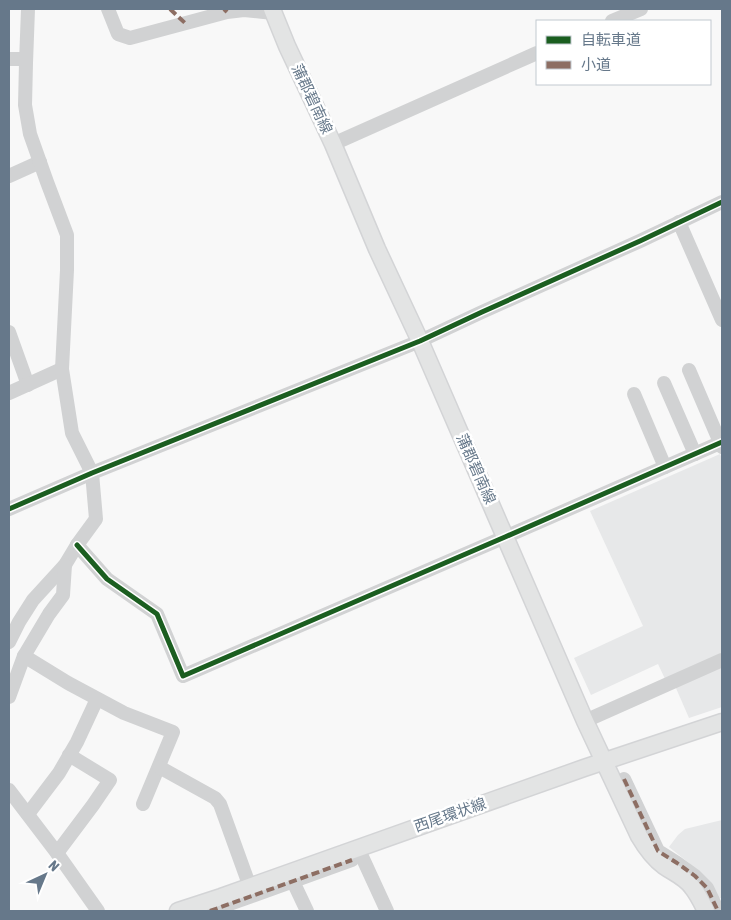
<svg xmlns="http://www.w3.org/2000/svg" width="731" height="920" viewBox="0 0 731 920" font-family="'Asap Condensed','Noto Sans JP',sans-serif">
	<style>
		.built { fill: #e7e8e9 }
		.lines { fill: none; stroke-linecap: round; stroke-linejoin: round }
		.major-casing { stroke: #d3d4d6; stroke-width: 19 }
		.minor { stroke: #d1d2d3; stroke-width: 14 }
		.major { stroke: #e3e4e4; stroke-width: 16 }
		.quiet { stroke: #8d6e63; stroke-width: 4; stroke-dasharray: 8 4; stroke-linecap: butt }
		.cycleway-casing { stroke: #fff; stroke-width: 8 }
		.cycleway { stroke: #1b5e20; stroke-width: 5 }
		.labels { text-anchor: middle; stroke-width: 5; stroke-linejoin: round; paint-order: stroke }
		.street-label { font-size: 15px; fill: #66788a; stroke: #fff }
	</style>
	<rect width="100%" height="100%" fill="#f8f8f8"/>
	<!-- built -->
	<g class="built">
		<polygon points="720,454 722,459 722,707 689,718 672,679 666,681 658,664 591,695 574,658 643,626 590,511"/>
		<polygon points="722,820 722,898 716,899 709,886 689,863 669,847 678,835 685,829"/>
	</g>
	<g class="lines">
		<!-- major casing -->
		<g class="major-casing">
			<g id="major">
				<path d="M272,9L287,46L333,144L377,249L420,341L585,721L639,836C646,848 653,858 664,866C674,873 685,877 692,887C698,894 702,903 706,911"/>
				<polyline points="178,911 221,897 584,768 722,722"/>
			</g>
		</g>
		<!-- minor -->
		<g class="minor">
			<polyline points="108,9 118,34 130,38 227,12 244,10 273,13"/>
			<polyline points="612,21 641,9"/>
			<polyline points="9,59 26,59"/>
			<polyline points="333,144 537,53"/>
			<polyline points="9,176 40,162"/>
			<polyline points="679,222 722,320"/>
			<polyline points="9,332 28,385"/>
			<polyline points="689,370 722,447"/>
			<polyline points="664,383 695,454"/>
			<polyline points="9,393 62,369"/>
			<polyline points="634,394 665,467"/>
			<polyline points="9,509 92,473 420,341 482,312 640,241 722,202"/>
			<polyline points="77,545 107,579 157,614 183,676 505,537 722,442"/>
			<polyline points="9,642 19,622 33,600 65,565 77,545 96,519 92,473 72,433 62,369 67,270 67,235 47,182 30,134 25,105 26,63 28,9"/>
			<polyline points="24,656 68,683 124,713 173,732 143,804"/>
			<polyline points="9,697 24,656 49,614 63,595 65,565"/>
			<polyline points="585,721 722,660"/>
			<polyline points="159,767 215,798 220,804 250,887"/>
			<polyline points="624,779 658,851 677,863 695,876 707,888 718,911"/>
			<polyline points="9,790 57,853 98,911"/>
			<polyline points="28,814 59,773 77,742 97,699"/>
			<polyline points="358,848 387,911"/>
			<polyline points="57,853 93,805 110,780 69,755"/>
			<polyline points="289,873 307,911"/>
			<polyline points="210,911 352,860"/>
		</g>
		<!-- major -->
		<use href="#major" class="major"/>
		<!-- quiet -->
		<g class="quiet">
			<polyline points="170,9 185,23"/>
			<polyline points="224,9 227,12"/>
			<polyline points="624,779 658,851 677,863 695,876 707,888 718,911"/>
			<polyline points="210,911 352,860"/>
		</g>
		<!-- cycleway casing -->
		<g class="cycleway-casing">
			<g id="cycleway">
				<polyline points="9,509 92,473 420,341 482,312 640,241 722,202"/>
				<polyline points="77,545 107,579 157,614 183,676 505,537 722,442"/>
			</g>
		</g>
		<!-- cycleway -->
		<use href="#cycleway" class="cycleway"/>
	</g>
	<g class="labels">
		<!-- street labels -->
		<g class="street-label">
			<text transform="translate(312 99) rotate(65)" y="5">蒲郡碧南線</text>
			<text transform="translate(476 469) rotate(66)" y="5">蒲郡碧南線</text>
			<text transform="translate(450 815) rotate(-19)" y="5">西尾環状線</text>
		</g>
	</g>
	<!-- border -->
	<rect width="731" height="920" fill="none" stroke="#66788a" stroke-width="20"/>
	<!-- legend -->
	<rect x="536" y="20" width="175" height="65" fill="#ffffff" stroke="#c2c9d0"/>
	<rect x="546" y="36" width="25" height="8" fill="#1b5e20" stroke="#c2c9d0"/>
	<text x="581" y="45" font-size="15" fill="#66788a">自転車道</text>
	<rect x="546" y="61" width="25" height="8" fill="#8d6e63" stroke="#c2c9d0"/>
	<text x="581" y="70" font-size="15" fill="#66788a">小道</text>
	<!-- north arrow -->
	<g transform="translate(45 875) rotate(44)" stroke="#ffffff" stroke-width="4" paint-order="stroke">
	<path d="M0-4L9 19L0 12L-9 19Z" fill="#66788a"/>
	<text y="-8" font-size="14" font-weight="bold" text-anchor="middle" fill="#66788a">N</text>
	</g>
</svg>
